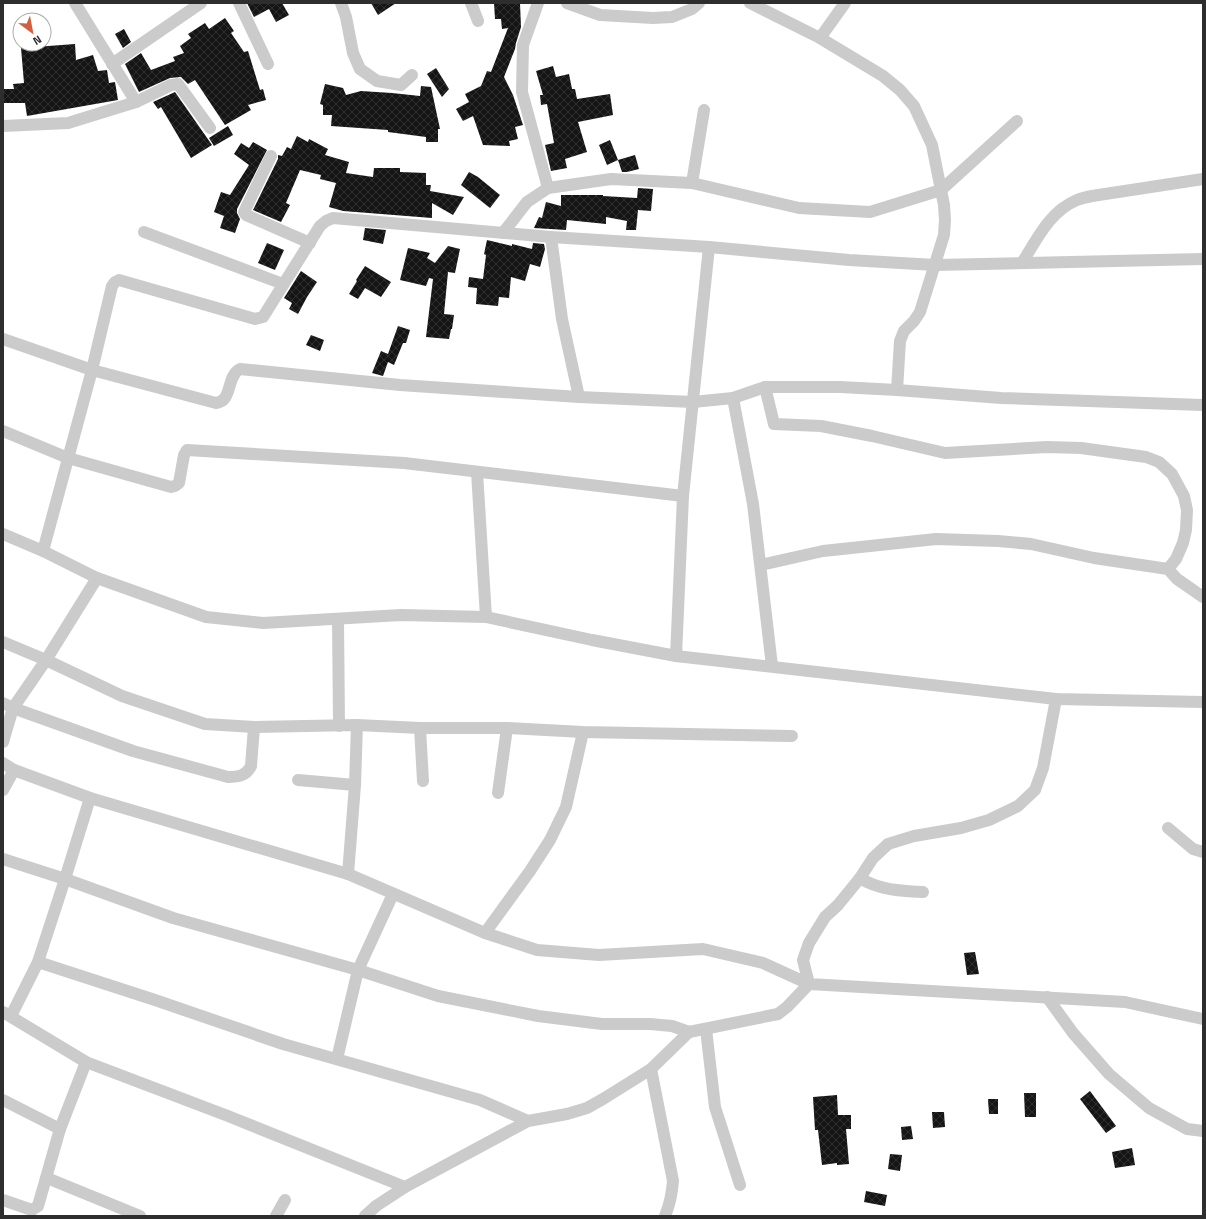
<svg xmlns="http://www.w3.org/2000/svg" width="1206" height="1219" viewBox="0 0 1206 1219" font-family="'Titillium Web',sans-serif">
	<style>
		.building { fill: url(#building-cross-hatch) }
		.lines { fill: none; stroke-linecap: round; stroke-linejoin: round }
		.minor { stroke: #cbcbcb; stroke-width: 12 }
	</style>
	<defs>
		<pattern id="building-cross-hatch" width="8" height="8" patternUnits="userSpaceOnUse"><rect width="8" height="8" fill="#151515"/><path d="M0 0l8 8M0 8l8-8" fill="none" stroke="#2f2f2f"/></pattern>
	</defs>
	<rect width="100%" height="100%" fill="#fff"/>
	<!-- building -->
	<g class="building">
		<polygon points="247,3 282,3 289,15 276,22 269,9 254,17"/>
		<polygon points="371,3 396,3 378,15"/>
		<polygon points="494,3 520,3 521,27 516,43 515,49 504,77 513,95 523,125 515,127 518,139 509,141 510,146 483,145 473,116 463,121 456,109 469,102 465,94 481,86 487,71 491,72 508,28 502,29 501,19 495,19"/>
		<polygon points="225,18 234,31 231,33 244,52 248,51 260,90 263,89 266,100 248,105 251,110 225,125 195,80 188,84 181,77 170,78 139,92 125,64 141,53 151,70 175,61 173,57 184,53 180,46 191,38 188,34 205,23 209,29"/>
		<polygon points="124,29 131,42 123,48 115,34"/>
		<polygon points="75,44 76,60 93,55 98,71 107,70 109,83 115,82 118,100 27,116 25,103 3,103 3,89 14,89 13,84 24,83 21,48"/>
		<polygon points="553,66 556,77 569,74 572,89 575,89 577,99 610,94 613,115 578,122 587,152 565,159 567,168 551,171 545,145 554,143 547,104 541,105 540,95 543,95 536,71"/>
		<polygon points="436,68 449,89 442,97 427,74"/>
		<polygon points="325,84 343,88 346,95 361,91 392,93 420,96 421,86 431,87 440,129 438,129 438,142 426,142 426,137 388,132 388,130 331,126 332,115 323,115 323,105 320,104"/>
		<polygon points="175,92 212,145 191,158 161,107 158,109 153,102"/>
		<polygon points="228,126 233,135 214,146 209,138"/>
		<polygon points="297,136 308,142 309,139 328,149 325,155 349,162 346,173 373,177 374,168 400,168 400,172 426,173 426,185 431,185 430,191 464,197 453,215 432,203 432,218 343,211 329,207 336,183 320,179 321,175 300,170 286,203 290,205 281,222 253,210 278,159 278,155 282,156 287,147 291,149"/>
		<polygon points="610,140 618,160 607,165 599,145"/>
		<polygon points="253,142 267,150 237,209 237,213 240,219 235,233 220,228 224,216 214,212 221,192 230,195 249,165 234,154 241,143 249,148"/>
		<polygon points="635,155 639,169 627,172 622,172 618,160"/>
		<polygon points="469,172 478,177 500,195 490,208 461,185"/>
		<polygon points="638,188 653,189 651,211 638,210 636,230 626,230 627,221 606,217 606,224 567,220 566,230 534,228 539,217 542,218 546,202 561,206 561,195 603,195 603,196 637,198"/>
		<polygon points="365,228 386,230 383,244 363,240"/>
		<polygon points="487,240 512,246 512,244 532,249 533,243 544,244 545,249 540,267 530,264 525,281 511,277 509,298 499,297 498,306 476,304 477,288 468,287 469,277 483,279 486,255 484,254"/>
		<polygon points="267,243 284,250 275,270 258,263"/>
		<polygon points="448,246 460,249 455,273 448,272 444,314 454,315 452,329 451,329 449,339 426,337 433,279 429,278 426,286 400,280 408,248 430,253 427,258 435,263"/>
		<polygon points="365,266 391,282 381,297 365,288 358,299 349,294 357,281 356,280"/>
		<polygon points="301,271 317,282 307,297 298,314 289,309 292,303 284,298"/>
		<polygon points="398,326 410,330 406,343 403,343 394,365 388,362 383,376 372,373 381,351 388,354"/>
		<polygon points="311,335 324,340 320,351 306,345"/>
		<polygon points="975,952 979,974 967,975 964,953"/>
		<polygon points="1090,1091 1116,1126 1106,1133 1080,1099"/>
		<polygon points="1024,1093 1036,1093 1036,1117 1025,1117"/>
		<polygon points="837,1095 838,1115 851,1115 851,1129 846,1129 849,1164 837,1165 837,1163 822,1165 818,1130 815,1130 813,1097"/>
		<polygon points="988,1099 998,1099 998,1114 989,1114"/>
		<polygon points="932,1112 944,1112 945,1127 933,1128"/>
		<polygon points="911,1126 913,1139 902,1140 901,1127"/>
		<polygon points="1132,1148 1135,1165 1115,1168 1112,1152"/>
		<polygon points="890,1154 902,1155 900,1171 888,1169"/>
		<polygon points="866,1191 887,1195 885,1206 864,1202"/>
	</g>
	<g class="lines">
		<!-- minor -->
		<g class="minor">
			<polyline points="239,3 268,64"/>
			<polyline points="341,3 346,17 353,53 360,69 377,81 401,85 412,75"/>
			<polyline points="471,3 478,21"/>
			<polyline points="538,3 523,45 522,92 548,188"/>
			<polyline points="567,3 600,15 653,18 672,17 692,9 699,3"/>
			<polyline points="750,3 820,38 883,76 900,90 914,106 932,145 944,205 945,220 944,235 920,312 914,321 904,331 900,341 897,390"/>
			<polyline points="820,38 845,3"/>
			<polyline points="112,64 201,3"/>
			<polyline points="136,102 171,85 178,84 210,128"/>
			<polyline points="3,126 68,123 136,102 75,3"/>
			<polyline points="271,156 244,212 246,215 310,243"/>
			<polyline points="692,183 704,110"/>
			<polyline points="144,232 283,284"/>
			<polyline points="503,233 527,202 548,188 611,179 692,183 799,208 870,212 941,190 1017,121"/>
			<polyline points="551,237 562,319 579,397"/>
			<path d="M1203,259L935,265L849,260L709,247L551,237L333,218L326,221L320,226L263,317L255,319L119,280L115,282L112,286L92,370L216,403C233,401 226,376 240,369L400,385L579,397L693,402L733,398L765,387H840L897,390L1001,398L1203,405"/>
			<path d="M1022,263C1037,239 1050,211 1077,200C1082,198 1087,197 1092,196L1203,179"/>
			<polyline points="3,339 92,370 43,551"/>
			<polyline points="765,387 774,424 821,426 872,436 945,453 1047,447 1081,448 1146,457 1159,462 1172,474 1184,496 1187,510 1186,530 1183,543 1176,559 1168,569"/>
			<polyline points="733,398 753,504 772,666"/>
			<polyline points="3,431 68,458 171,487 175,486 179,483 184,455 187,450 404,463 683,496"/>
			<polyline points="477,472 486,617"/>
			<polyline points="3,534 43,551 97,578 206,617 263,623 401,615 486,617 592,640 676,656 1056,699 1203,702"/>
			<polyline points="761,565 823,551 936,539 998,541 1031,544 1094,558 1168,569 1177,579 1203,597"/>
			<polyline points="338,620 339,726"/>
			<polyline points="3,642 46,660 122,696 205,724 254,727 357,725 420,728 507,728 583,732 792,736"/>
			<polyline points="676,656 683,496 709,247"/>
			<polyline points="1056,699 1043,768 1035,790 1018,806 989,820 961,828 914,836 888,844 873,858 860,878 838,905 825,917 809,943 803,960 809,984 1125,1002 1203,1019"/>
			<path d="M3,703L13,708L133,751L228,777C238,777 246,776 251,766L254,727"/>
			<polyline points="420,728 423,781"/>
			<polyline points="3,742 13,708 46,660 97,578"/>
			<polyline points="3,763 14,770 90,798 348,874 485,933 537,950 599,955 703,949 763,963 809,984 787,1007 778,1014 689,1032 672,1026 650,1024 602,1024 538,1016 438,996 358,970 173,918 65,879 3,859"/>
			<polyline points="298,780 355,785"/>
			<polyline points="3,790 14,770"/>
			<polyline points="498,793 507,728"/>
			<polyline points="1168,828 1193,849 1203,852"/>
			<polyline points="348,874 355,785 357,725"/>
			<path d="M860,878C878,890 902,891 923,892"/>
			<polyline points="485,933 530,871 550,840 566,807 583,732"/>
			<polyline points="38,962 155,1000 283,1044 480,1100 528,1121"/>
			<polyline points="1047,997 1073,1033 1109,1074 1149,1108 1187,1129 1203,1131"/>
			<polyline points="3,1012 86,1062 228,1116 405,1187"/>
			<polyline points="11,1016 38,962 65,879 90,798"/>
			<polyline points="706,1029 715,1107 740,1185"/>
			<polyline points="337,1059 358,970 393,894"/>
			<path d="M651,1069L673,1181C672,1194 670,1204 665,1216"/>
			<polyline points="3,1100 60,1129 38,1206 32,1210 3,1200"/>
			<polyline points="60,1129 86,1062"/>
			<polyline points="47,1178 140,1216"/>
			<polyline points="276,1216 285,1200"/>
			<polyline points="365,1216 376,1206 405,1187 528,1121 567,1114 587,1108 603,1099 651,1069 689,1032"/>
		</g>
	</g>
	<!-- border -->
	<rect width="1206" height="1219" fill="none" stroke="#2e2e2e" stroke-width="8"/>
	<!-- north arrow -->
	<g transform="translate(32 32) rotate(148)"><circle r="19" fill="#ffffff" stroke="#ababab"/>
	<path d="M0-3L7 15L0 10L-7 15Z" fill="#d45f40"/>
	<text y="-6" font-size="11" font-weight="bold" text-anchor="middle" fill="#2e2e2e">N</text>
	</g>
</svg>
